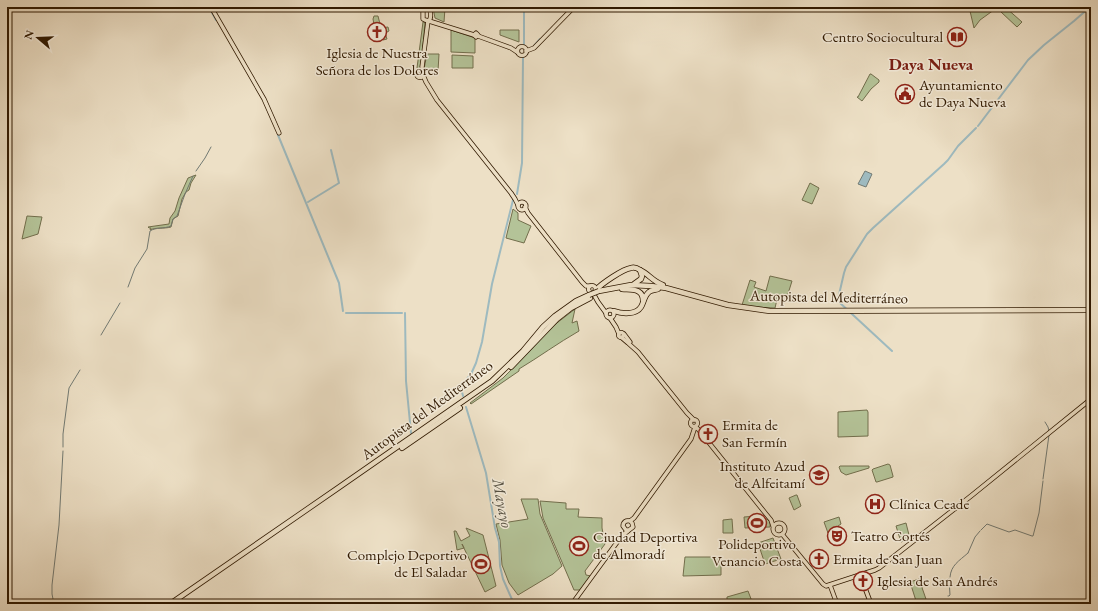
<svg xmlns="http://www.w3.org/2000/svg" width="1098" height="611" viewBox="0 0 1098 611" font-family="'EB Garamond',serif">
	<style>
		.green { fill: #b4c398; stroke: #726e4c }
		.water { fill: #9ebabf; stroke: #727a73 }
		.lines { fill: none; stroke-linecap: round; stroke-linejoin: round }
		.stream { stroke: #727a73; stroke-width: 1 }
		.canal { stroke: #9ebabf; stroke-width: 2 }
		.major-casing { stroke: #301900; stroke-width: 5 }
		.highway-casing { stroke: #301900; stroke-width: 6 }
		.major { stroke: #ede0c6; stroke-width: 3.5 }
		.highway { stroke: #ede0c6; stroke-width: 4.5 }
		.highway-bridge-casing { stroke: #301900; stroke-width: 6; stroke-linecap: butt }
		.highway-bridge { stroke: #ede0c6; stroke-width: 4.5 }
		.labels { text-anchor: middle; stroke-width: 3; stroke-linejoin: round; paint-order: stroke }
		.poi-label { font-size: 15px; fill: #301900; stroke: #f3ebda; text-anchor: start }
		.street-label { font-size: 15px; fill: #301900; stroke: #f3ebda }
		.water-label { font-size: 16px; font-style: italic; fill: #565143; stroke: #f3ebda }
		.quarter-label { font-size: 17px; font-weight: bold; fill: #7a1f14; stroke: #f3ebda }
	</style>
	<rect width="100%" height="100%" fill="#ede0c6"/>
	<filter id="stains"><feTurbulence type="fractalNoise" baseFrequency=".005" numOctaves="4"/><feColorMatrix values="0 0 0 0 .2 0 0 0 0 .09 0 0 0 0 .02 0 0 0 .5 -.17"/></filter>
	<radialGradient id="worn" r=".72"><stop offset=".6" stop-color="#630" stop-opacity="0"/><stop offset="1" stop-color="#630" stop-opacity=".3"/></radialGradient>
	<!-- green -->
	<g class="green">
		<polygon points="974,7 998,7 980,20 974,28 970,11"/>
		<polygon points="1005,7 1022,22 1017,27 1001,12"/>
		<polygon points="433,8 445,8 444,22 435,18"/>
		<polygon points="374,16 378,16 381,28 388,27 389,31 385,33 387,39 383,40 380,29 375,30 373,19"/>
		<polygon points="423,22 425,22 421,68 419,69 417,68"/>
		<polygon points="451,30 475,38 475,53 451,52"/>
		<polygon points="500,30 519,30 519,42 500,35"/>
		<polygon points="427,54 439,54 438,71 425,71 424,69"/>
		<polygon points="452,55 473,56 473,68 452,68"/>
		<polygon points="870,74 871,74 879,80 879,82 871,89 862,101 857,97 858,97"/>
		<path d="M196,175L191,183L189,190L186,192L182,199L178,216L173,219L171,227C164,229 156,227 150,230L151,228H149L148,227L169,224L170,218L175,211L179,198L188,178Z"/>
		<polygon points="810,183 819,188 812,204 802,200"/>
		<polygon points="513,209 518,213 518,220 531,226 524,243 506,238"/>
		<polygon points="27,216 42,217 38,234 22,239"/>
		<polygon points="770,276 792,281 787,297 778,295 775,308 755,307 742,305 750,280 756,282 754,287 766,291"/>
		<path d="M575,309L572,323L577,321L579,331C558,343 539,357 519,369V371L471,404L470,403L503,378L518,363L553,326Z"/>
		<polygon points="867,410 868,412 868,436 838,437 838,412"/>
		<polygon points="888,464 890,465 893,476 893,477 877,482 876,482 872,470 873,469"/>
		<polygon points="840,466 869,466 869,468 846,475 841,472 839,467"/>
		<polygon points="796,495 797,495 801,506 794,510 789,498"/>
		<polygon points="521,499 538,499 540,514 562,566 553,574 518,595 509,583 502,565 500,540 496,524 528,519"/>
		<polygon points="540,501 566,503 566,509 579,509 578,517 602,518 602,528 605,544 585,571 586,575 591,576 581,590 574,590 543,518"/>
		<polygon points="757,516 758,521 765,520 765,519 767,519 770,522 770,527 745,528 744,517"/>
		<polygon points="839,517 841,524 838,526 839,529 828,533 824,522"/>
		<polygon points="732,519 733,533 723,533 723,520"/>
		<polygon points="906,523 910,539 901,542 896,526"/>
		<polygon points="466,528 483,535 496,586 485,592 462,544 464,548 457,550 454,531 456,531 461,541 470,536"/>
		<polygon points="773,538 781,559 765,564 758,543"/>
		<polygon points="685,557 721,557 721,575 683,576"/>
		<polygon points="919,579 927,602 922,604 917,604 910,582"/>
		<polygon points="748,591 753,604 727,604 727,597"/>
	</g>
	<!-- water -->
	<polygon class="water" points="865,171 872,174 866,187 858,184"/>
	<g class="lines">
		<!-- stream -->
		<g class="stream">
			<polyline points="196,171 205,158 211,147"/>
			<path d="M128,287L135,268L147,249L150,231C156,227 164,229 171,226L173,219L177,216L185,194L193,176"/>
			<polyline points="101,335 120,303"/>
			<polyline points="1045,422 1048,427 1049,431"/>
			<polyline points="63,447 63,434 69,388 80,370"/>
			<polyline points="1043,479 1049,435"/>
			<polyline points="981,530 987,524 1009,532 1015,530 1032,536 1033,536 1039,513 1043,481"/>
			<polyline points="968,553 975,537 980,531"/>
			<path d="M950,577C951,565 959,561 968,553"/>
			<polyline points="948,596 949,596 950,595 949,579"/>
			<polyline points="54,604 52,594 52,585 59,525 63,451"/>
		</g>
		<!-- canal -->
		<g class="canal">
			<polyline points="209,7 216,20"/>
			<polyline points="524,44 524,7"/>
			<polyline points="534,46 540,39"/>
			<polyline points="978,126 1028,60 1044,45 1074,21 1090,7"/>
			<polyline points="278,135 339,283 343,311"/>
			<polyline points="517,194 522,163 523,58"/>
			<polyline points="308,202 339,183 331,150"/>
			<polyline points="346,313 402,313"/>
			<polyline points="405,313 406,381 411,433"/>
			<polyline points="892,351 839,302 838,299 844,273 846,267 867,234 873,228 944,164 948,160 958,146 976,128"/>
			<polyline points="463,396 461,388 462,385 471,374 476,363 482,342 492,284 513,200"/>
			<polyline points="466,407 486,473 495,528 499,542 500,566 503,579 514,604"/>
		</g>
		<!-- major casing -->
		<g class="major-casing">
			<g id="major">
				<polyline points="211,7 264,99 279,133"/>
				<path d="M426,9L430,10C431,14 431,18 429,21L425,20L423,19V11Z"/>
				<polyline points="429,21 474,35"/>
				<polygon points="476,33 478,35 476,37 474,35"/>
				<polyline points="478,36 511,48 517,52"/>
				<circle cx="522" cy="51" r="4.5"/>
				<polyline points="526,51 534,48 574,7"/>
				<circle cx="420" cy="74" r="3.5"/>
				<polyline points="423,72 422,67 428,21"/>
				<polyline points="423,75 426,82 437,100 511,193 515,199 518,205"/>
				<circle cx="522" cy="206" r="4"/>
				<polyline points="525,207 528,213 582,282 586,286 590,286"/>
				<circle cx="592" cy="289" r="3.5"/>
				<polyline points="593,293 598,302 606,313"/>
				<circle cx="610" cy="314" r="4"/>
				<polyline points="610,318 616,327 619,334"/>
				<circle cx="621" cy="335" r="2.5"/>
				<polyline points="624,334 630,342"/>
				<polyline points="621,337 628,343 638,352 687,413 694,420"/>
				<circle cx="694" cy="423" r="3.5"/>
				<polyline points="695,427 698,429 766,514 771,520 773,526"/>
				<path d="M630,521L632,523L633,527L629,530H626L623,526C623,522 626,520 630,521L634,518L691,439L695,427"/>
				<circle cx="779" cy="529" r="6"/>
				<polyline points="782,534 823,584 826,586 875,570 879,568 971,496 1091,399"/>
				<path d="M867,573C868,580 871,583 865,588L871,604"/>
				<polyline points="830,585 837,604"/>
				<polyline points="572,604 618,541 624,534 628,531"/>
			</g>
		</g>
		<!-- highway casing -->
		<g class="highway-casing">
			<g id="highway">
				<polyline points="634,284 641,279 642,276 640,270"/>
				<path d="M622,289C632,290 643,288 643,301"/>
				<path d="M596,290C601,284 623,269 631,268C634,267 637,268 640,270C649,274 652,281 663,285"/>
				<polyline points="599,291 631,285 651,286 666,288 728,305 770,311 1091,310"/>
				<path d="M614,311C622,314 636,315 641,307C644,302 644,296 649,292C651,290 655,290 658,289"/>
				<polyline points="511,367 557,319 571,308 590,298"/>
				<polyline points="402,448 460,408"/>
				<polyline points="170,604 338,488 492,381 523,351 543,327 555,316 576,301 589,295"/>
			</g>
		</g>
		<!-- major -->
		<use href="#major" class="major"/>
		<!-- highway -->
		<use href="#highway" class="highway"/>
		<!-- highway-bridge casing -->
		<g class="highway-bridge-casing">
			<polyline id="highway-bridge" points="589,295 599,291"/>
		</g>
		<!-- highway-bridge -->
		<use href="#highway-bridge" class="highway-bridge"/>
	</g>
	<!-- icons -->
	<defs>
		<g id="church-ring" transform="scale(1)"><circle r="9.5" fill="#f3ebda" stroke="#8f2418" stroke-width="1.5"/><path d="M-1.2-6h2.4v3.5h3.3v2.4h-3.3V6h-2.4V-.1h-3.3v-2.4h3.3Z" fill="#8f2418"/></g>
		<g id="library-ring" transform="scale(1)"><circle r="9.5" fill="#f3ebda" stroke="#8f2418" stroke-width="1.5"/><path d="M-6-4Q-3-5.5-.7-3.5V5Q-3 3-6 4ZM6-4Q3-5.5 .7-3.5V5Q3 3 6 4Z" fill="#8f2418"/></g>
		<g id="civic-ring" transform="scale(1)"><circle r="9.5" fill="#f3ebda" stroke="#8f2418" stroke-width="1.5"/><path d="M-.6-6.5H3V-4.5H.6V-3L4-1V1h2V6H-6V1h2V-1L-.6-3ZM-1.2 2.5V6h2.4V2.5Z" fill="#8f2418"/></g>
		<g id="school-ring" transform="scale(1)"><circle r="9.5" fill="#f3ebda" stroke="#8f2418" stroke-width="1.5"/><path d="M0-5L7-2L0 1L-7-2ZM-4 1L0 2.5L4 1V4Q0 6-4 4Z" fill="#8f2418"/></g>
		<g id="hospital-ring" transform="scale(1)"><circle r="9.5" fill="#f3ebda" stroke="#8f2418" stroke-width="1.5"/><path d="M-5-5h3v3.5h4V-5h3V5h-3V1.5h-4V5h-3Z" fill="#8f2418"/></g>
		<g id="stadium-ring" transform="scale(1)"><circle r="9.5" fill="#f3ebda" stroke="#8f2418" stroke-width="1.5"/><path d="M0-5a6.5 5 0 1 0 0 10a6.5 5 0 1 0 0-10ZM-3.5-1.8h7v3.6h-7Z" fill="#8f2418"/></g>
		<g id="theatre-ring" transform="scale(1)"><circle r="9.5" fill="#f3ebda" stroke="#8f2418" stroke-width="1.5"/><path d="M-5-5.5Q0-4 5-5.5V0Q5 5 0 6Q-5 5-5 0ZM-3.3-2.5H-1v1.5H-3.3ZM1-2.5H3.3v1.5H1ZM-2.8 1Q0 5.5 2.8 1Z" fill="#8f2418"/></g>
	</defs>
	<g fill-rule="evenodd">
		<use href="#church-ring" x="377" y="32"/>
		<use href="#library-ring" x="957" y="37"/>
		<use href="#civic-ring" x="905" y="94"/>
		<use href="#church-ring" x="708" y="434"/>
		<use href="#school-ring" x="819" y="475"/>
		<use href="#hospital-ring" x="875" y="504"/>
		<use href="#stadium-ring" x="757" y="523"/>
		<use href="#theatre-ring" x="837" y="536"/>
		<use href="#stadium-ring" x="579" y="546"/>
		<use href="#church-ring" x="819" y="559"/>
		<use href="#stadium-ring" x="481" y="564"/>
		<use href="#church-ring" x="863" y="581"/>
	</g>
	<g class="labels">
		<!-- poi labels -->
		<g class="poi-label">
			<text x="943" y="42" text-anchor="end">Centro Sociocultural</text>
			<text x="377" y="58" text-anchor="middle">Iglesia de Nuestra<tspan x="377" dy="17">Señora de los Dolores</tspan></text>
			<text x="919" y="90">Ayuntamiento<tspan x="919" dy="17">de Daya Nueva</tspan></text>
			<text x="722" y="430">Ermita de<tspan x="722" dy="17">San Fermín</tspan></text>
			<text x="805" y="471" text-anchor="end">Instituto Azud<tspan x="805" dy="17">de Alfeitamí</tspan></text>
			<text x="889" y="509">Clínica Ceade</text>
			<text x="851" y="541">Teatro Cortés</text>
			<text x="593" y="542">Ciudad Deportiva<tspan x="593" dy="17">de Almoradí</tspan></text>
			<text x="757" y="549" text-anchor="middle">Polideportivo<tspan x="757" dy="17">Venancio Costa</tspan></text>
			<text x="467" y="560" text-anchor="end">Complejo Deportivo<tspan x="467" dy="17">de El Saladar</tspan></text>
			<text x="833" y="564">Ermita de San Juan</text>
			<text x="877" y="586">Iglesia de San Andrés</text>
		</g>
		<!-- street labels -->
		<g class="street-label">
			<text transform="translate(829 297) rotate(1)" y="5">Autopista del Mediterráneo</text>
			<text transform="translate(427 410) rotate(-36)" y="5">Autopista del Mediterráneo</text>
		</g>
		<!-- water labels -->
		<g class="water-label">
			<text transform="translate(503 503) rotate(79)" y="6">Mayayo</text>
		</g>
		<!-- quarter labels -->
		<g class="quarter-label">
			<text x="931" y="70">Daya Nueva</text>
		</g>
	</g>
	<!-- margin -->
	<rect width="1098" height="611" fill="none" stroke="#ede0c6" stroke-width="24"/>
	<rect x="8" y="8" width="1082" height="595" fill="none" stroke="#301900" stroke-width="2"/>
	<rect x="12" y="12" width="1074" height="587" fill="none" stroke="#301900"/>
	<!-- north arrow -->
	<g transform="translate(38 38) rotate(289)" stroke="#f3ebda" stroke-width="3" paint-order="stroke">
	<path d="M0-3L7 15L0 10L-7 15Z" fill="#301900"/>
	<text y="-6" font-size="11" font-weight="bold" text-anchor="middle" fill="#301900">N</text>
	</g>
	<rect width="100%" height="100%" filter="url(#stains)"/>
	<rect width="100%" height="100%" fill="url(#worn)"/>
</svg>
